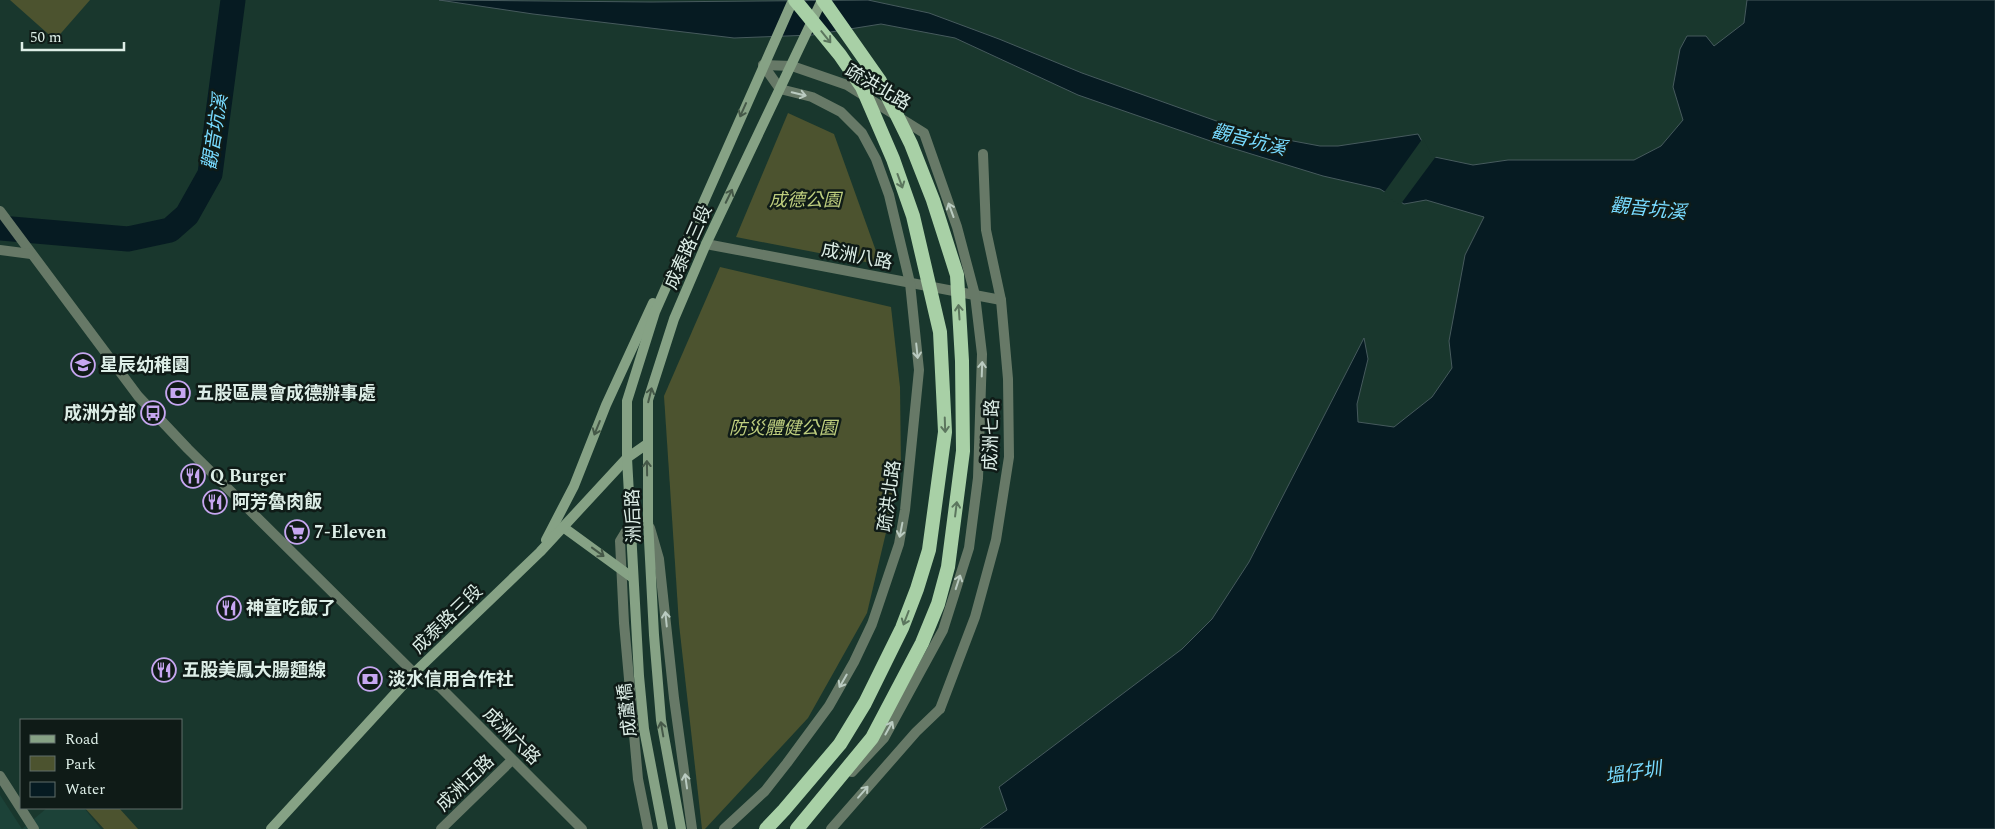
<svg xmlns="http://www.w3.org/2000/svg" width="1995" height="829" viewBox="0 0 1995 829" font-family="Spectral,'Noto Sans TC',serif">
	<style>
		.built { fill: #1c4238 }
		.green { fill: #4c532f }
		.water { fill: #061b22; stroke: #465a5d }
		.pier { fill: #19372d }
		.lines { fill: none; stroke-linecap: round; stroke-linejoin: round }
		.river { stroke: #061b22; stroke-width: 25 }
		.minor { stroke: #677967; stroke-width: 10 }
		.tertiary { stroke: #677967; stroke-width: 10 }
		.secondary { stroke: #86a285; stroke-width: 10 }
		.trunk { stroke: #a8d0a6; stroke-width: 14 }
		.oneway { stroke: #5c765e }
		.oneway2 { stroke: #bacbc1 }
		.oneway3 { stroke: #455848 }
		.labels { text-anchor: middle; stroke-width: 5; stroke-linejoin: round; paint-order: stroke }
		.street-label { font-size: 18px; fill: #ddeee7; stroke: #0f1b17 }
		.park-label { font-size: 18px; font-style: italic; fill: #bece7e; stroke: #0f1b17 }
		.poi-label { font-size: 18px; font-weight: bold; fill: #ddeee7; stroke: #0f1b17; text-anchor: start }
		.water-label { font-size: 19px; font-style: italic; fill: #78dbff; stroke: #0f1b17 }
	</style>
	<rect width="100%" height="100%" fill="#19372d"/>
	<!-- built -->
	<polygon class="built" points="0,795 22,829 47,808 84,808 101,829 0,829"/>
	<!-- green -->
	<g class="green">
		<polygon points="10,0 90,0 55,40"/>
		<polygon points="788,113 834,134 881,265 736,237"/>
		<polygon points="720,267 891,307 900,387 901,469 867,613 808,718 705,829 702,829 679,624 664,396"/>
		<polygon points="85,808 119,808 138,829 104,829"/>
	</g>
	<!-- water -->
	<g class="water">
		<polygon points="230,0 238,0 234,28 223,32"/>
		<polygon points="439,0 651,2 868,0 929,13 999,39 1082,73 1250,133 1320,146 1338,146 1418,134 1430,156 1473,165 1508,160 1634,160 1661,146 1683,120 1673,87 1680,49 1687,36 1706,36 1714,46 1744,23 1747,0 1995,0 1995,829 980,829 1007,810 999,787 1182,649 1212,619 1249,562 1364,338 1368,359 1357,404 1358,422 1394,427 1432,397 1452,368 1449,341 1465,255 1484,217 1426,200 1404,204 1380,189 1323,176 1222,145 1078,95 955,38 881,24 812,35 734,38 533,14"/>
	</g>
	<!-- pier -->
	<polygon class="pier" points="1423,138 1431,154 1437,155 1400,205 1383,194"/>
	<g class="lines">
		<!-- river -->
		<polyline class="river" points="0,228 128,239 170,230 187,215 210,174 233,0"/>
		<!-- minor -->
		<g class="minor">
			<polyline points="0,211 138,396 188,449 414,673 440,687 582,829"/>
			<polyline points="706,244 1001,300"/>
			<polyline points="0,250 31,254"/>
			<polyline points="631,523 620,541 624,623 638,779 648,829"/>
			<polyline points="650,528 659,559 674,698 692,829"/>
			<polyline points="940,709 975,617 996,540 1009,457 1008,379 1001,300 986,230 983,154"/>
			<polyline points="441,829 512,760"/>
		</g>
		<!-- tertiary -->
		<g class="tertiary">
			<polyline points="763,65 792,66 847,85 924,133 957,227 975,295 982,354 978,478 969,548 943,630 884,738 852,772"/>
			<polyline points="0,776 34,829"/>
			<polyline points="724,829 765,791 787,763 829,706 854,662 872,624 899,544 905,510 919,370 910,283 889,195 876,159 862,133 841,112 812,97 780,89 763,65"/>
			<polyline points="831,829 916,732 940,709"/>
		</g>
		<!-- secondary -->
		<g class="secondary">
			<polyline points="563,527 633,578"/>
			<polyline points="546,540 574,486 606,405 653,303"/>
			<polyline points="271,829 414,673 540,552 627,458 647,444"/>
			<polyline points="663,829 644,729 639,676 627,458 627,401 655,312 793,0"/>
			<polyline points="681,829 661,720 654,635 648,521 648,400 674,319 706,244 822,0"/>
		</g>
		<!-- trunk -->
		<g class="trunk">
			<polyline points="766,829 784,810 840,744 865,703 902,628 917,589 929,550 945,432 940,332 913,216 893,159 862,87 840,55 795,0"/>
			<polyline points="797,829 872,738 922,643 938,604 948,567 963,451 962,361 957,275 933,200 911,144 880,81 823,0"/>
		</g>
	</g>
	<!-- one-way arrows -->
	<defs><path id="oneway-shaft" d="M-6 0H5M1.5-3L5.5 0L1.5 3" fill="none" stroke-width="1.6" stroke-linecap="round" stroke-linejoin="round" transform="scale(1.25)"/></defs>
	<g class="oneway">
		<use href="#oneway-shaft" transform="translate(826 37) rotate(51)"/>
		<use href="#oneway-shaft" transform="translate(900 181) rotate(70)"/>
		<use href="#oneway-shaft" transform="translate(959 312) rotate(-94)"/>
		<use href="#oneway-shaft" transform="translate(945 425) rotate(88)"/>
		<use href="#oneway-shaft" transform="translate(956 509) rotate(-83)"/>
		<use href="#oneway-shaft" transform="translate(906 618) rotate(111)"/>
	</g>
	<g class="oneway2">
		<use href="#oneway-shaft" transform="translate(799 94) rotate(14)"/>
		<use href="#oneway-shaft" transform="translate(951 210) rotate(-110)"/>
		<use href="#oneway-shaft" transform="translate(917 351) rotate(84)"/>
		<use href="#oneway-shaft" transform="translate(982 369) rotate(-88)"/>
		<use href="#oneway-shaft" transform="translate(901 530) rotate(101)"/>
		<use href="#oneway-shaft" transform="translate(958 582) rotate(-72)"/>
		<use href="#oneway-shaft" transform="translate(666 619) rotate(-96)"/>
		<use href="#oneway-shaft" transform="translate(843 681) rotate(120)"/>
		<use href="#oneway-shaft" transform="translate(889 728) rotate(-61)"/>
		<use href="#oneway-shaft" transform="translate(686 781) rotate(-98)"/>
		<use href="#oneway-shaft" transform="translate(863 792) rotate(-49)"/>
	</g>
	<g class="oneway3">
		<use href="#oneway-shaft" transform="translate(743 110) rotate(114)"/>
		<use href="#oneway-shaft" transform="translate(729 196) rotate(-64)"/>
		<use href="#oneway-shaft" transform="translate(650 395) rotate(-76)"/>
		<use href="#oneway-shaft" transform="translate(597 428) rotate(112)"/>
		<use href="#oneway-shaft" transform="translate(647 468) rotate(-91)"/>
		<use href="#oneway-shaft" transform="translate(598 552) rotate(36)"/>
		<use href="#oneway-shaft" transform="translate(662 729) rotate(-100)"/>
	</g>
	<!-- icons -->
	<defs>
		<g id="school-ring" transform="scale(1.25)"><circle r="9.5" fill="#0f1b17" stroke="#c6a6f0" stroke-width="1.5"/><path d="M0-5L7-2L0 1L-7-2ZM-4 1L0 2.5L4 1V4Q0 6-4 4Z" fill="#c6a6f0"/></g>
		<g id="bank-ring" transform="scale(1.25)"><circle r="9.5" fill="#0f1b17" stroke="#c6a6f0" stroke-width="1.5"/><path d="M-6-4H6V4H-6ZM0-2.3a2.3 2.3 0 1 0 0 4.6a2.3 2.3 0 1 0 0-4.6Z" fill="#c6a6f0"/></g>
		<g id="bus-ring" transform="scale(1.25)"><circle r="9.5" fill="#0f1b17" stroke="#c6a6f0" stroke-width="1.5"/><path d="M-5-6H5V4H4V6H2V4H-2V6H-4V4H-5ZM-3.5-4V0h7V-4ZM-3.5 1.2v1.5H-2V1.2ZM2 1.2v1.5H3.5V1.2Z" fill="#c6a6f0"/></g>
		<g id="restaurant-ring" transform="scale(1.25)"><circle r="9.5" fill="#0f1b17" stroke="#c6a6f0" stroke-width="1.5"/><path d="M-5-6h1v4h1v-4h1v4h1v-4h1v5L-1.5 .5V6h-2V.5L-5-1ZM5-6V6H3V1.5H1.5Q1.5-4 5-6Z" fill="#c6a6f0"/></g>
		<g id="supermarket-ring" transform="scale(1.25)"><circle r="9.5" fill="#0f1b17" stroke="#c6a6f0" stroke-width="1.5"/><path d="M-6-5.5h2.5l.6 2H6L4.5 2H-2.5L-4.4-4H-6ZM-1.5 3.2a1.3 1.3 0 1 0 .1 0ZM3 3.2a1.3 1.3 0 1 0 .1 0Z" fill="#c6a6f0"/></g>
	</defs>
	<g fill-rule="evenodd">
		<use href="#school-ring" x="83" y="365"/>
		<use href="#bank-ring" x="178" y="393"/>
		<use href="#bus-ring" x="153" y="413"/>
		<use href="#restaurant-ring" x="193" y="476"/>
		<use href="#restaurant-ring" x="215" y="502"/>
		<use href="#supermarket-ring" x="297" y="532"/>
		<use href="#restaurant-ring" x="229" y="608"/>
		<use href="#restaurant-ring" x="164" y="670"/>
		<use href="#bank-ring" x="370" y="679"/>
	</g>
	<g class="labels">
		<!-- street labels -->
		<g class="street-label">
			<text transform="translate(878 87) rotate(30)" y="6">疏洪北路</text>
			<text transform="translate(688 247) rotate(-66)" y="6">成泰路三段</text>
			<text transform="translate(857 256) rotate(11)" y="6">成洲八路</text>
			<text transform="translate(991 435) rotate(-88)" y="6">成洲七路</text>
			<text transform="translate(889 496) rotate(-82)" y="6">疏洪北路</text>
			<text transform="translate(633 516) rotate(-92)" y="6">洲后路</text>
			<text transform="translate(447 619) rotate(-44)" y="6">成泰路三段</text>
			<text transform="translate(627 710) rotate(-96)" y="6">成蘆橋</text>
			<text transform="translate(512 736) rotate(45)" y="6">成洲六路</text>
			<text transform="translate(465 783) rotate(-44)" y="6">成洲五路</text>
		</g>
		<!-- park labels -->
		<g class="park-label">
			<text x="805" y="206">成德公園</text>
			<text x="783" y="434">防災體健公園</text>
		</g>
		<!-- poi labels -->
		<g class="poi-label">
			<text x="100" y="371">星辰幼稚園</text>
			<text x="196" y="399">五股區農會成德辦事處</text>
			<text x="136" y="419" text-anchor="end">成洲分部</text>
			<text x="210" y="482">Q Burger</text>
			<text x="232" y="508">阿芳魯肉飯</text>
			<text x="314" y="538">7-Eleven</text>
			<text x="246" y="614">神童吃飯了</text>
			<text x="182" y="676">五股美鳳大腸麵線</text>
			<text x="388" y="685">淡水信用合作社</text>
		</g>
		<!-- water labels -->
		<g class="water-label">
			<text transform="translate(214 132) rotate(-81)" y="7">觀音坑溪</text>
			<text transform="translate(1249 139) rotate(14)" y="7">觀音坑溪</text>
			<text transform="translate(1648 208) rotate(6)" y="7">觀音坑溪</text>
			<text transform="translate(1633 772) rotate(-9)" y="7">塭仔圳</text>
		</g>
	</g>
	<!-- legend -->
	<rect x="20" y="719" width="162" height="90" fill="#0f1b17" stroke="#616f6a"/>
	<rect x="30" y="735" width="25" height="8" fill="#86a285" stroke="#616f6a"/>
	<text x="65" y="744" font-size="15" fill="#ddeee7">Road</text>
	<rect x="30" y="756" width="25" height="15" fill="#4c532f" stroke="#616f6a"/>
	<text x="65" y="769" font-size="15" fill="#ddeee7">Park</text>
	<rect x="30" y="782" width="25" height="15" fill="#061b22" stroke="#616f6a"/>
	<text x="65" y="794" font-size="15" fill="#ddeee7">Water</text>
	<!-- scale -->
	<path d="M22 42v8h102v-8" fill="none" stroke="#ddeee7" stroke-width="2.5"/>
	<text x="30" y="42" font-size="15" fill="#ddeee7" stroke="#0f1b17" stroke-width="4" paint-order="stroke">50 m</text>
</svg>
